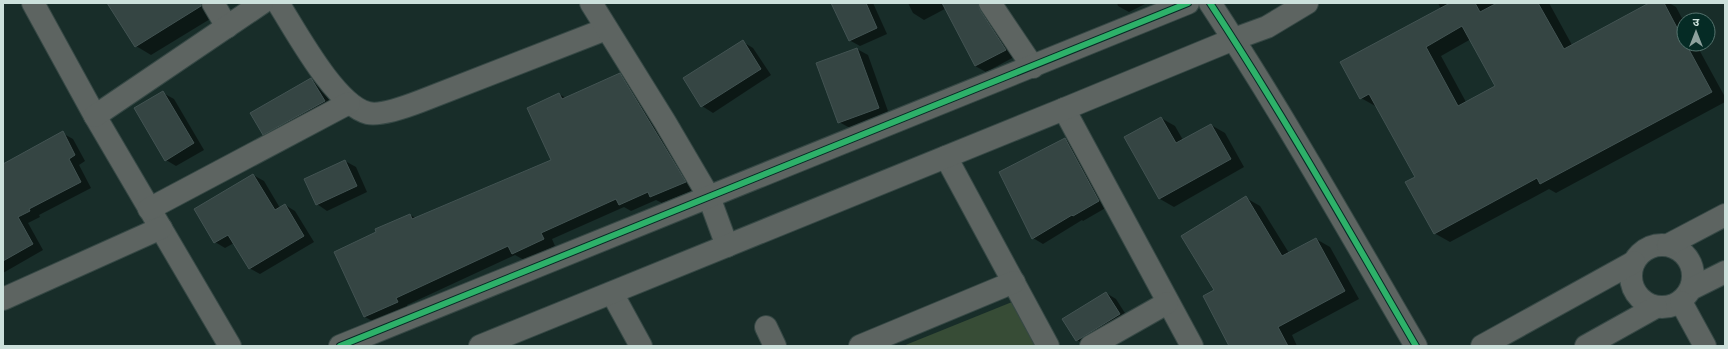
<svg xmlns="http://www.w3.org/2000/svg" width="1728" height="349" viewBox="0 0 1728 349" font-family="Signika,'Noto Sans Devanagari',sans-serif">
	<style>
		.green { fill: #374c36 }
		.shadow { fill: #0007; fill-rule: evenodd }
		.building { fill: #354543; stroke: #425352; fill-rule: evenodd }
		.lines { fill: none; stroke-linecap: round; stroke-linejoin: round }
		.minor-casing { stroke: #364845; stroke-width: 24 }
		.minor { stroke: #5d6461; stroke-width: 22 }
		.cycleway-casing { stroke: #052b25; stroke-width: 8 }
		.cycleway { stroke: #2db169; stroke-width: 6 }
	</style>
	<rect width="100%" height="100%" fill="#182d29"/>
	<!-- green -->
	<polygon class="green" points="1012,302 1036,346 903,346"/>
	<!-- shadow -->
	<g class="shadow">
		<polygon points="108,3 210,3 215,16 151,55 136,46"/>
		<polygon points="832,3 873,3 887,34 860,46 849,40"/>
		<polygon points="908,3 956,3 924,20 913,13"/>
		<polygon points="965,3 991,3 1016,56 986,72 975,66"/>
		<polygon points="1117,3 1147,3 1129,12 1118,6"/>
		<path d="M1438,3H1549L1572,45L1651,3H1669L1676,7L1684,22V44H1696L1725,97V102L1556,193L1549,189L1450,242L1434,233L1416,178L1377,107L1361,98L1441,9ZM1471,39L1496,86L1466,102L1441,56Z"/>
		<polygon points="743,42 753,48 771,75 713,113 702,106 684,79"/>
		<polygon points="857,49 868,55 889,114 850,128 839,122"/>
		<polygon points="620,74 631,81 697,189 662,203 656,200 631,211 624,207 552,239 555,246 524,260 515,255 407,305 408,308 376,323 365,317 378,233 410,215 416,218 552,160 559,94 566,98"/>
		<polygon points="311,79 322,85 335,108 274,140 263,134"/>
		<polygon points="163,93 174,99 204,150 176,166 166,160"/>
		<polygon points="1161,118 1175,126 1183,140 1211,125 1225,133 1244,167 1174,207 1160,199"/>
		<polygon points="62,133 73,139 85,161 79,165 91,188 39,215 40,217 28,223 43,250 3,273 3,165"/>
		<polygon points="1065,139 1075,145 1109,206 1083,221 1082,220 1043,244 1033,238"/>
		<polygon points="345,161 356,167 367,192 327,211 317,204"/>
		<polygon points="253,175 264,181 280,208 285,205 295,211 314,242 260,274 249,268 234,243 225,248 215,242"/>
		<polygon points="1246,198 1260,206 1289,253 1316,239 1330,247 1359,299 1292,335 1297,346 1230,346 1215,291"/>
		<polygon points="1106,293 1116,299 1130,321 1087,346 1077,340"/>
	</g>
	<!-- building -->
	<g class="building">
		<polygon points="107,3 201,3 201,6 135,47"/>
		<polygon points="831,3 866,3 877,28 849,41"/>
		<polygon points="942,3 978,3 980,10 1006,50 975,66"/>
		<path d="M1450,3H1475L1480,12L1497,3H1538L1564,49L1649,3H1664L1684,41V44H1686L1712,92L1540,184L1537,178L1434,234L1405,182L1415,177L1369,94L1360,99L1340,62ZM1462,26L1495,86L1458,106L1426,47Z"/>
		<polygon points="743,40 761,69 701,107 683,78"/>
		<polygon points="857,48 879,108 838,123 816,63"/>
		<polygon points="620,73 686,182 650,197 648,192 619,205 616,199 541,233 544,239 512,254 508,246 396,298 398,302 364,317 334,252 376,232 375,229 410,214 412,219 551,160 527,108 559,93 562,99"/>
		<polygon points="311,78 325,101 263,135 250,113"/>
		<polygon points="163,91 194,143 165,161 134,108"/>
		<polygon points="1161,117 1176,143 1211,124 1231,159 1159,199 1124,137"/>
		<polygon points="63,131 75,155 69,159 81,182 29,209 30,211 18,217 33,244 3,261 3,164"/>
		<polygon points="1065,138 1099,201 1073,216 1072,215 1032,239 999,172"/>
		<polygon points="345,160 357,186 316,205 304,179"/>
		<polygon points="253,174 275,210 285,204 304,236 249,269 228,235 214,243 194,209"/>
		<polygon points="1246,196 1282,256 1316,238 1345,291 1278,327 1288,346 1229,346 1203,296 1214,290 1181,236"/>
		<polygon points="1106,292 1120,314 1076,341 1062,319"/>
	</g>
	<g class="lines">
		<!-- minor casing -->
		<g class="minor-casing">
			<g id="minor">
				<polyline points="33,3 95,116 230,346"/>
				<polyline points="213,3 227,27"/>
				<path d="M278,3C296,31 335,105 368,113C381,116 408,106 421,101L606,29"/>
				<polyline points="591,3 665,122 709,197 727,246"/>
				<polyline points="990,3 1033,67"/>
				<path d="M1210,3C1283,114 1349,231 1416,346"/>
				<polyline points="1064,109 1192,346"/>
				<polyline points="95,116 262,3"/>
				<polyline points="946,157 1048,346"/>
				<polyline points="149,209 349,103"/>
				<circle cx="1662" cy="276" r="31"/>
				<polyline points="1668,245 1725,215"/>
				<polyline points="1691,289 1725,272"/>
				<polyline points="612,293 641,346"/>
				<polyline points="3,299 161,228"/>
				<polyline points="1681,302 1705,346"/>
				<polyline points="766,327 775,346"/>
				<polyline points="340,346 1188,3"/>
				<polyline points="480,346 1064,109 1234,39 1267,27 1307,3"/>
				<polyline points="860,346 1014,282"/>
				<polyline points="1091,346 1167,303"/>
				<polyline points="1482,346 1634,262"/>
				<polyline points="1586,346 1656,307"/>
			</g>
		</g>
		<!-- minor -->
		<use href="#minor" class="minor"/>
		<!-- cycleway casing -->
		<g class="cycleway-casing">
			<g id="cycleway">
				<path d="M1210,3C1283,114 1349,231 1416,346"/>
				<polyline points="340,346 1188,3"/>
			</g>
		</g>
		<!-- cycleway -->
		<use href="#cycleway" class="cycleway"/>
	</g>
	<!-- border -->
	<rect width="1728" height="349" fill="none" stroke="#cce0db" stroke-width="8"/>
	<!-- north arrow -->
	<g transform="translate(1696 32)"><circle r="19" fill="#052b25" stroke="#55736e"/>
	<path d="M0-3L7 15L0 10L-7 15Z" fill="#8da19d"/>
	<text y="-6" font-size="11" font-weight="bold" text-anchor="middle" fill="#cce0db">उ</text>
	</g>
</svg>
